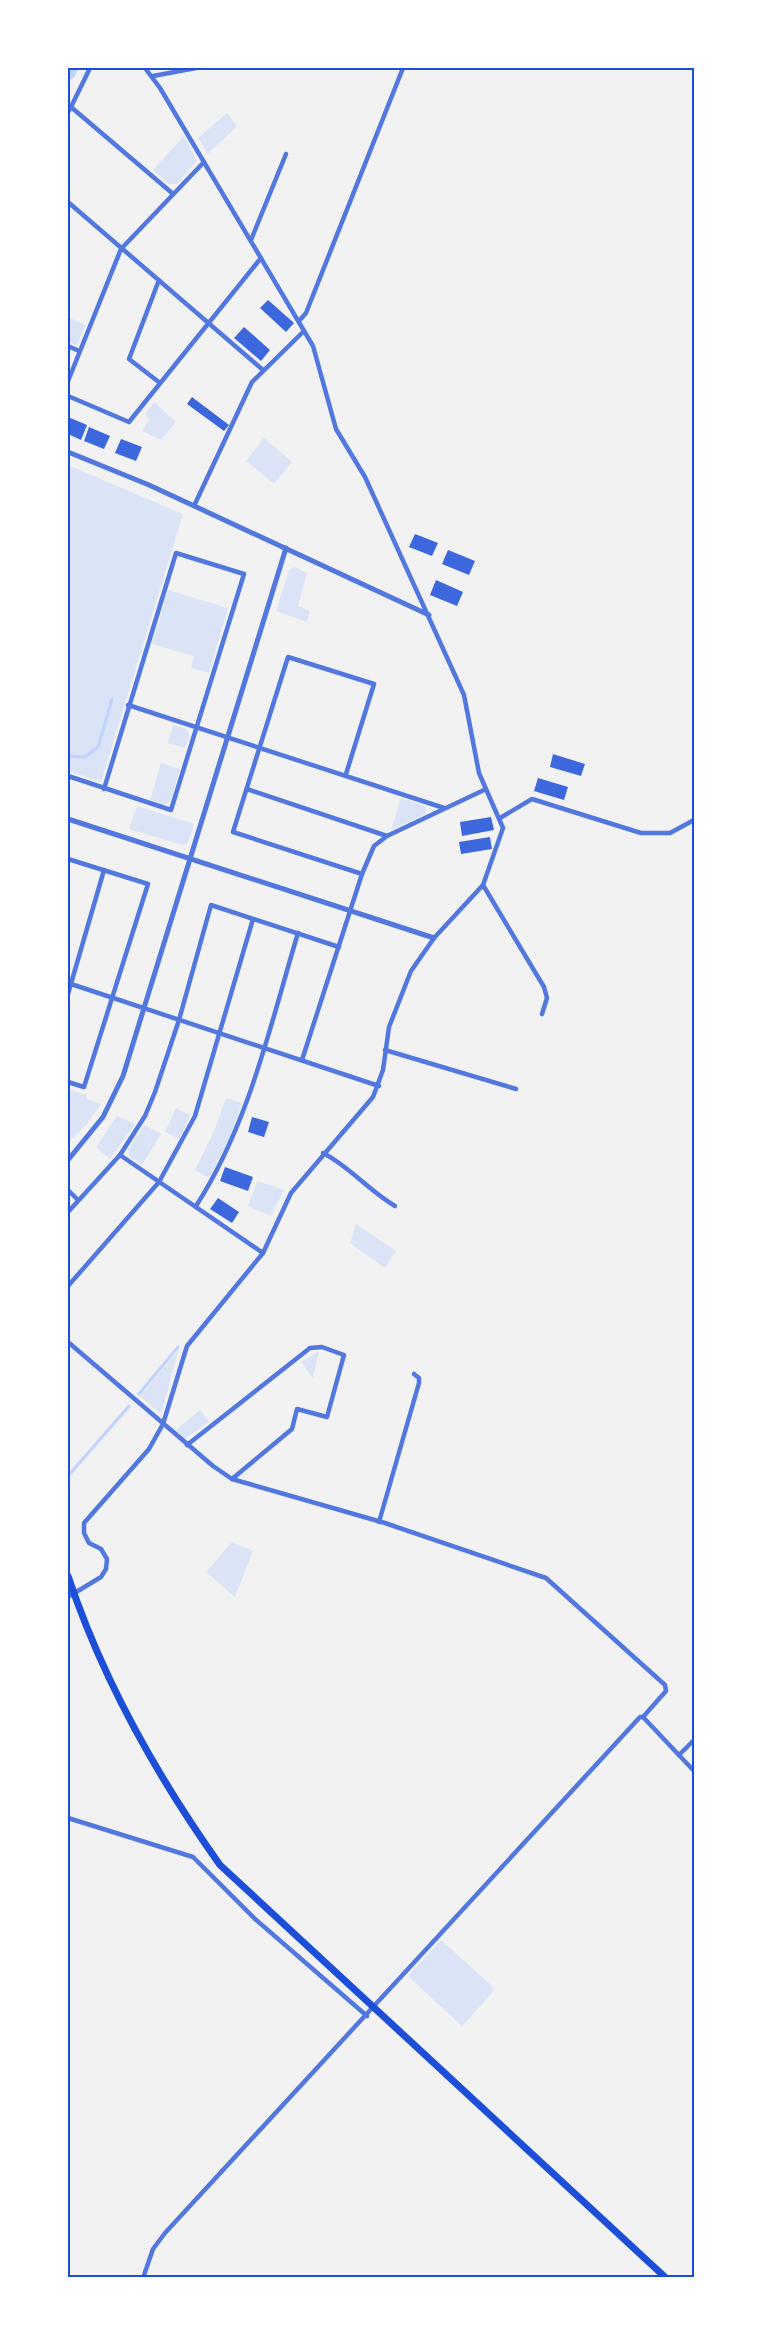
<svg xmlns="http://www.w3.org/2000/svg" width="762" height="2345" viewBox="0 0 762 2345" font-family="Commissioner,sans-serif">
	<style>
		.green { fill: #dbe4f7 }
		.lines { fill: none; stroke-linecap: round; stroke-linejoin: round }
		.stream { stroke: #bfd3fe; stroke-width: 3 }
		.river { stroke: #bfd3fe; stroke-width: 16 }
		.building { fill: #3d67dc }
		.minor { stroke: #5277de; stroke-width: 4.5 }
		.tertiary { stroke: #5277de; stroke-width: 5 }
		.trunk { stroke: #1d4ed8; stroke-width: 7 }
		.neatline { fill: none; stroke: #1d4ed8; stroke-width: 2 }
	</style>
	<rect width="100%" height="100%" fill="#f2f2f2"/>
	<!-- green -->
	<g class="green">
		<polygon points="227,113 237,126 208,154 198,138"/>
		<polygon points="184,136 197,161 177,184 169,184 153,170"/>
		<polygon points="68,317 85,325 77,345 68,342"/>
		<polygon points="154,402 176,422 161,440 142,431 150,419 145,414"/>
		<polygon points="264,438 292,462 274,484 246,461"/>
		<polygon points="68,465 183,514 101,782 68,771"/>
		<polygon points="295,567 307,573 298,606 310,611 307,622 276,611 289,570"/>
		<polygon points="168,590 228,608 209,673 191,668 194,656 152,644"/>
		<polygon points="173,725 186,729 190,736 185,748 168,743"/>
		<polygon points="161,763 180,769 170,802 164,805 150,800"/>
		<polygon points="401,798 426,806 426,814 391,830"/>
		<polygon points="137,806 194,824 188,843 183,845 129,829"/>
		<polygon points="68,1089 86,1095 87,1099 101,1104 87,1124 68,1143"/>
		<polygon points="226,1098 242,1103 231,1135 209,1178 195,1170 215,1129"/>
		<polygon points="176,1108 190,1115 180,1139 165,1132"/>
		<polygon points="117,1116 135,1124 110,1159 96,1147"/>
		<polygon points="144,1125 161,1134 142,1165 129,1156 128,1150"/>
		<polygon points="257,1181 284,1190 271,1216 248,1206"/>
		<polygon points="356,1224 396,1251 385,1268 350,1243"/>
		<polygon points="178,1351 162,1411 158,1412 140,1396"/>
		<polygon points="319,1351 313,1378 301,1362"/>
		<polygon points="200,1410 209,1422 185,1439 176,1430"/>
		<polygon points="232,1542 253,1551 235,1597 206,1572"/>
		<polygon points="441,1940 493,1987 492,1993 462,2026 408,1976"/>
	</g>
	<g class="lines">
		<!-- stream -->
		<g class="stream">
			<polyline points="68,756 85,757 98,747 112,699"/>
			<polyline points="139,1394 178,1347"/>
			<polyline points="68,1476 129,1406"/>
		</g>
		<!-- river -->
		<polyline class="river" points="68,72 70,68"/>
	</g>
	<!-- building -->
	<g class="building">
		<polygon points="268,300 294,323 286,332 260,308"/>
		<polygon points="244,327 270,350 261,361 234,338"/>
		<polygon points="192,397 229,425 224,431 187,404"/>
		<polygon points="68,417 87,425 81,440 68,434"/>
		<polygon points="89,427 110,436 104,449 84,441"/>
		<polygon points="121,439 142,447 136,461 115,453"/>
		<polygon points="415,534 438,543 432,556 409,547"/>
		<polygon points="448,550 475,561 469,575 442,564"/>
		<polygon points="436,580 463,592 457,606 430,595"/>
		<polygon points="553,754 585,764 581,776 550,767"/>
		<polygon points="538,778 568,787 564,800 534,791"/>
		<polygon points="491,817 494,830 462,836 460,822"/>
		<polygon points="490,837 492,849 461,854 459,842"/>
		<polygon points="252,1117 269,1122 264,1137 248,1132"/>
		<polygon points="225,1167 253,1177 248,1191 220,1181"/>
		<polygon points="218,1198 239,1212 232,1223 210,1209"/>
	</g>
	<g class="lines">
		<!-- minor -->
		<g class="minor">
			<polyline points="153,76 196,68"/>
			<polyline points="71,107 90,68"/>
			<polyline points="68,112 71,107 172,193"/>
			<polyline points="68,202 263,370"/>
			<polyline points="251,240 286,154"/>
			<polyline points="159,280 129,359 160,383"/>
			<polyline points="299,321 306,313 403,68"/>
			<polyline points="68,346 79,351"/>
			<polyline points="68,381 121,249 204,162"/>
			<polyline points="68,396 129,422 261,258"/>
			<polyline points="194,506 252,382 304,331"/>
			<polyline points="128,705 444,808"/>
			<polyline points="346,774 374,684 288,657 233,832 362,874"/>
			<polyline points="68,776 171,810 244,574 176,553 104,789"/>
			<polyline points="247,789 387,836"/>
			<polyline points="500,818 532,799 641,833 670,833 694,820"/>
			<polyline points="68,859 148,884 84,1087 68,1082"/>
			<polyline points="483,885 544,987 547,998 542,1014"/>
			<polyline points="68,983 379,1086"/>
			<polyline points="68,994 104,870"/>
			<polyline points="385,1050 516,1089"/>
			<polyline points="302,1060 362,874 374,846 387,836 484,790"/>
			<path d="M323,1153C349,1166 369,1191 395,1206"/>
			<polyline points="120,1155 263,1253"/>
			<polyline points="68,1190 78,1200"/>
			<path d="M196,1206C249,1124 270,1026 298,933"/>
			<polyline points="68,1212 120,1155 145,1116 155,1092 179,1020 211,905 339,947"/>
			<polyline points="68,1286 159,1182 195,1116 253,919"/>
			<polyline points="68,1342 213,1466 232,1479 385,1523 546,1578 665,1685 666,1691 643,1717 694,1771"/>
			<polyline points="187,1445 310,1348 322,1347 344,1355 327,1417 297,1409 292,1429 232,1479"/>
			<polyline points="379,1522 419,1383 419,1378 414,1374"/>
			<polyline points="68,1597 101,1577 106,1569 107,1559 101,1549 89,1543 84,1533 84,1523 149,1449 163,1424 187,1346 263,1253 291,1193 373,1097 383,1070 389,1027 411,971 434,938 483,885 503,828 479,773 464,695 365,477 336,429 313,346 160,88 145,68"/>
			<polyline points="679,1755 694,1740"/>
			<polyline points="68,1818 193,1857 255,1919 367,2016"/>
			<polyline points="143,2278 153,2249 165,2233 640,1717 643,1717"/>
		</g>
		<!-- tertiary -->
		<g class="tertiary">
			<polyline points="68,452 149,485 429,615"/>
			<polyline points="68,819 434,938"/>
			<polyline points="68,1160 103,1117 123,1076 286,548"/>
		</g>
		<!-- trunk -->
		<path class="trunk" d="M68,1576C103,1681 156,1775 220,1865L666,2278"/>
	</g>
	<!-- border -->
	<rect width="762" height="2345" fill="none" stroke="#ffffff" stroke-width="138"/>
	<rect x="69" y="69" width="624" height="2207" class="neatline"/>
</svg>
